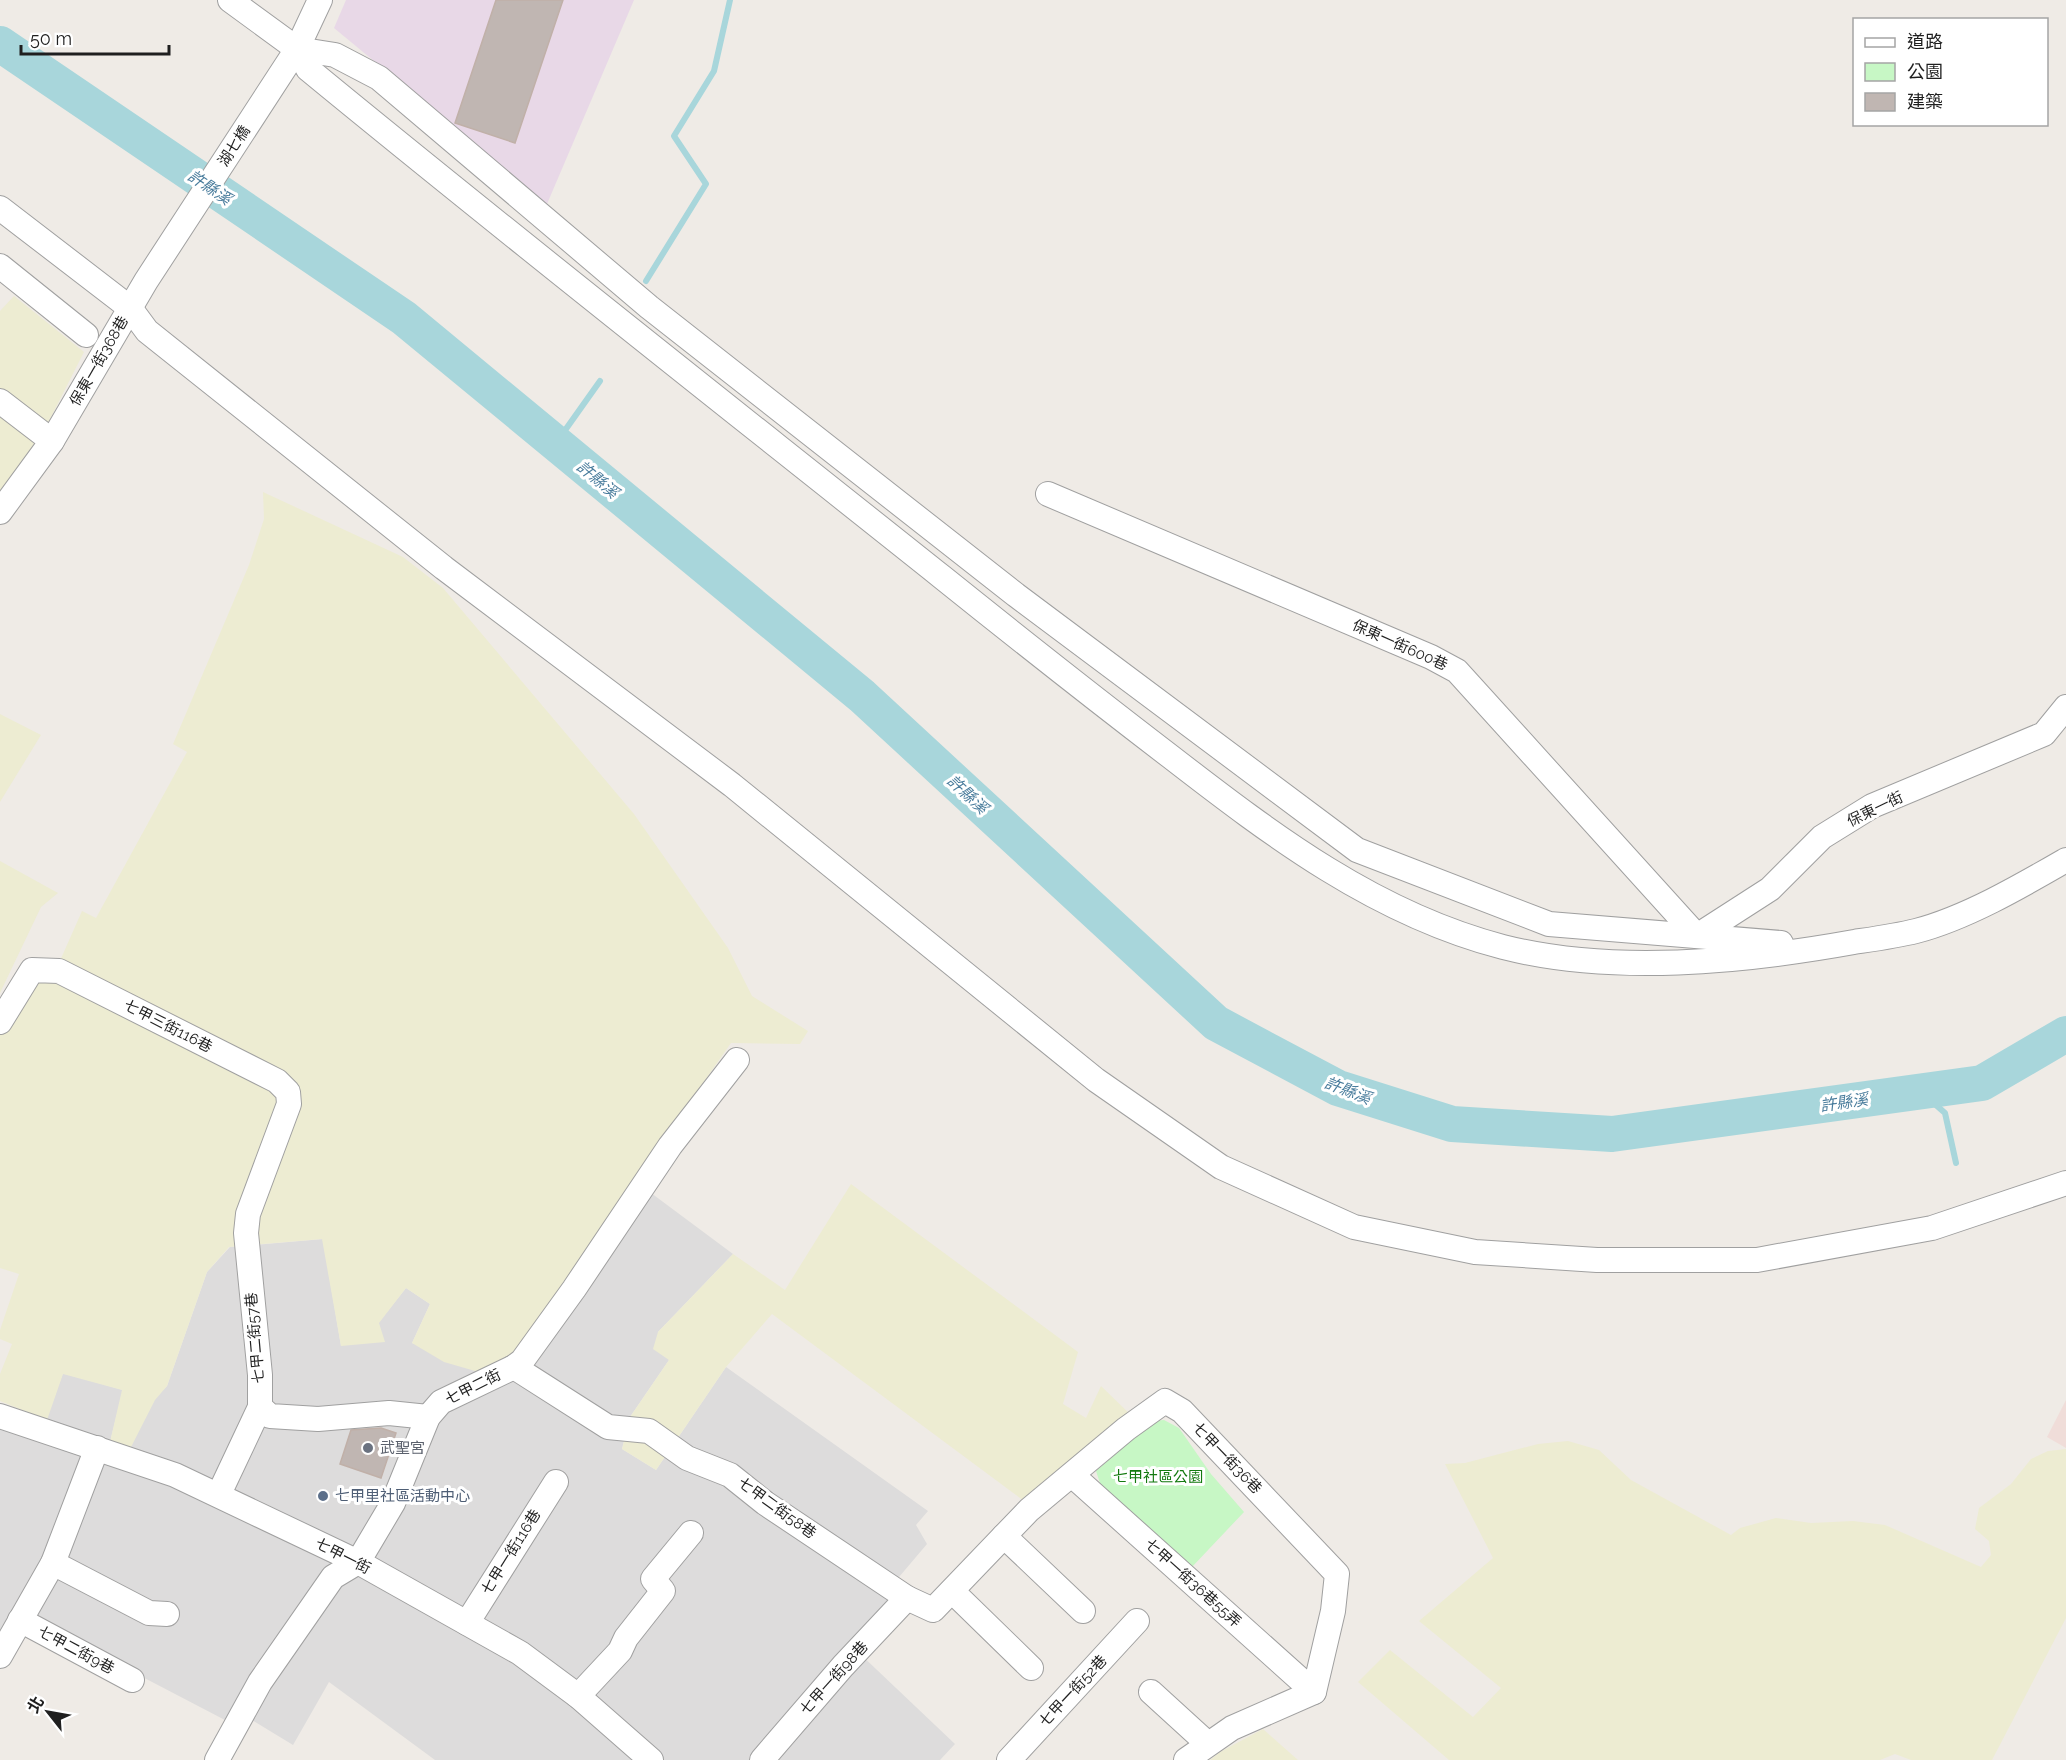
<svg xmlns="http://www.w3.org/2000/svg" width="2066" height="1760" viewBox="0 0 2066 1760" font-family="Raleway,'Noto Sans TC',sans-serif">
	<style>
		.residential { fill: #dddcdc }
		.industrial { fill: #e8d8e7 }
		.military { fill: #f0ddd9 }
		.farmland { fill: #edecd2 }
		.park { fill: #c7f7c5 }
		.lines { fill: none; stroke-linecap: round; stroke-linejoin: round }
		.stream { stroke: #a8d6db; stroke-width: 6 }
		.river { stroke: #a8d6db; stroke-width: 36 }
		.building { fill: #c0b6b2; stroke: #c0b0a8; stroke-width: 1.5 }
		.minor-casing { stroke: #a0a0a0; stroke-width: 26 }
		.minor { stroke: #fff; stroke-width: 24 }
		.worship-dot { fill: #6b7280; stroke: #fff; stroke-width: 2 }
		.service-dot { fill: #5c6f8a; stroke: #fff; stroke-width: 2 }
		.labels { text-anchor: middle; stroke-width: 6; stroke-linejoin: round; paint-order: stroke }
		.street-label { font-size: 15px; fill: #1f1f1f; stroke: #fff }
		.worship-label { font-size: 15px; fill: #5b616d; stroke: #fff; text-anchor: start }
		.park-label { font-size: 15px; fill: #147a10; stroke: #fff }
		.service-label { font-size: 15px; fill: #4e5e75; stroke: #fff; text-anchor: start }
		.water-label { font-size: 16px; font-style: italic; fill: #497c9c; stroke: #fff }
	</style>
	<rect width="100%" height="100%" fill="#efebe6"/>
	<!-- residential -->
	<polygon class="residential" points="647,1190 733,1254 658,1332 669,1360 630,1417 622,1449 656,1470 726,1367 928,1511 916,1525 927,1544 888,1590 892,1607 857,1651 955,1744 940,1760 435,1760 329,1682 293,1745 252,1720 246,1731 16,1611 0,1638 0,1420 41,1434 63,1373 123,1390 110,1442 167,1386 207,1272 230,1247 323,1239 341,1346 378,1323 406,1288 430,1304 412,1343 511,1380"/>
	<!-- industrial -->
	<polygon class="industrial" points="346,0 634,0 547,204 334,28"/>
	<!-- military -->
	<polygon class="military" points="2066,1400 2066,1448 2047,1437"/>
	<!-- farmland -->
	<g class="farmland">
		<polygon points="14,296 84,352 50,419 21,468 0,498 0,311"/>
		<polygon points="263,492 403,557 443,588 634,814 728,948 752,996 808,1031 800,1044 731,1043 507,1364 489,1375 444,1362 412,1343 430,1304 406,1288 379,1323 385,1342 341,1346 322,1239 229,1247 207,1272 167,1386 155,1400 130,1449 110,1442 122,1390 63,1374 47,1420 0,1401 0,1374 12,1344 0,1339 0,1330 19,1274 0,1268 0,1029 33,965 59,963 82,911 96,918 187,752 173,744 249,565 264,519"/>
		<polygon points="0,714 41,735 0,802"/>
		<polygon points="0,861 58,893 41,907 0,993"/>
		<polygon points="851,1184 1078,1352 1063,1404 1086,1418 1101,1386 1133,1417 1028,1504 772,1314 726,1367 656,1470 622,1449 630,1417 669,1360 653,1349 658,1332 733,1254 785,1290"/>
		<polygon points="1568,1441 1599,1450 1631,1480 1731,1535 1740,1528 1776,1518 1811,1523 1853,1521 1885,1525 1981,1567 1991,1555 1989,1541 1975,1529 1979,1508 2011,1484 2031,1459 2048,1451 2066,1449 2066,1618 1992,1760 1911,1760 1895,1754 1880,1760 1449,1760 1358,1682 1390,1650 1473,1717 1501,1688 1419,1621 1493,1558 1445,1464 1465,1463 1538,1444"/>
		<polygon points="1263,1729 1298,1760 1210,1760 1220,1752"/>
	</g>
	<!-- park -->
	<polygon class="park" points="1164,1420 1179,1428 1211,1474 1244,1512 1191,1568 1101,1486 1096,1471 1153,1421"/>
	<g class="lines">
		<!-- stream -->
		<g class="stream">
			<polyline points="646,281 706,184 674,136 714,71 730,0"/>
			<polyline points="556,443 600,381"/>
			<polyline points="1920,1091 1945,1113 1956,1163"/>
		</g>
		<!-- river -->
		<polyline class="river" points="0,44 404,318 862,696 1216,1023 1338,1088 1452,1124 1612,1134 1982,1083 2066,1034"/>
	</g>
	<!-- building -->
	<g class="building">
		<polygon points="496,0 563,0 515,143 455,123"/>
		<polygon points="381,1428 396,1433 381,1478 340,1464 351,1430"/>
	</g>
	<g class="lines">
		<!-- minor casing -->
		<g class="minor-casing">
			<g id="minor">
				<path d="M230,0L297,49L308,69C517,241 730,408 942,577C1018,638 1094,698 1171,757C1273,836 1376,914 1503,947C1613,975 1743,962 1854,942C1874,939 1896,936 1916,931C1966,918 2021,886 2066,860"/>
				<polyline points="297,49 335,55 379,78 649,307 1016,595 1357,850 1549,924 1781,943"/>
				<polyline points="0,208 130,308 147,331 444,568 732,785 1096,1080 1221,1167 1354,1227 1475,1252 1597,1260 1757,1260 1932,1228 2066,1183"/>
				<polyline points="0,266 86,335"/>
				<polyline points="0,401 52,441"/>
				<polyline points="1048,494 1431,657 1457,671 1697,936 1770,889 1822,837 1872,806 2044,734 2066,707"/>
				<polyline points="0,512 52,441 146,281 297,49 320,0"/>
				<polyline points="0,1022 32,970 59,971 277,1081 288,1092 289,1104 248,1214 246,1233 260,1375 260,1407 270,1416 318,1419 389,1413 428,1417"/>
				<polyline points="514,1367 608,1427 649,1431 687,1458 730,1475 765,1503 907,1598 933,1610 1029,1510 1126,1429 1165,1401 1182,1411 1337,1574 1333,1611 1314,1692 1232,1728 1186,1760"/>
				<polyline points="0,1416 175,1475 358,1562 520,1653 578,1696 651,1760"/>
				<polyline points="1072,1475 1314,1692"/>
				<polyline points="219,1494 260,1407"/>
				<polyline points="1004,1536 1083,1611"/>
				<polyline points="53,1563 149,1613 167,1614"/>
				<polyline points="952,1591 1031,1668"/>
				<polyline points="20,1620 132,1680"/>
				<polyline points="467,1623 556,1482"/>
				<polyline points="0,1656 53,1563 97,1448"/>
				<polyline points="1151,1692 1208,1744"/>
				<polyline points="578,1696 620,1651 626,1638 663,1591 653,1579 691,1533"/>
				<polyline points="217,1760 260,1682 333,1577 358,1562 393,1503 428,1417 441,1402 514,1367 522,1361 574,1289 670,1146 737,1060"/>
				<polyline points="762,1760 843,1666 907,1598"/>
				<polyline points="1009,1760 1137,1621"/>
			</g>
		</g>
		<!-- minor -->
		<use href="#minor" class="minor"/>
	</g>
	<!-- markers -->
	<circle class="worship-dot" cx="368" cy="1448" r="6"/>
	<circle class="service-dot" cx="323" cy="1496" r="6"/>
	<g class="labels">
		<!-- street labels -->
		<g class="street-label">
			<text transform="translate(234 146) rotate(-57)" y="5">湖七橋</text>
			<text transform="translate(99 361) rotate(-60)" y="5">保東一街368巷</text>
			<text transform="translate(1400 645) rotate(24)" y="5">保東一街600巷</text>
			<text transform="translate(1875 809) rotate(-26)" y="5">保東一街</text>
			<text transform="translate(168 1026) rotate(27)" y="5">七甲三街116巷</text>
			<text transform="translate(255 1338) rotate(-95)" y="5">七甲二街57巷</text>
			<text transform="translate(473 1387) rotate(-27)" y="5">七甲二街</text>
			<text transform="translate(1227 1458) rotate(46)" y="5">七甲一街36巷</text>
			<text transform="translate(777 1508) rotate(36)" y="5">七甲二街58巷</text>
			<text transform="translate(511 1552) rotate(-58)" y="5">七甲一街116巷</text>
			<text transform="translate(343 1556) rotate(27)" y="5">七甲一街</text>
			<text transform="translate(1193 1583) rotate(42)" y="5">七甲一街36巷55弄</text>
			<text transform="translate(76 1650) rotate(28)" y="5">七甲二街9巷</text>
			<text transform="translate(834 1678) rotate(-48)" y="5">七甲一街98巷</text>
			<text transform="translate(1073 1691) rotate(-47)" y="5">七甲一街52巷</text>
		</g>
		<!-- worship labels -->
		<g class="worship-label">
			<text x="380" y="1453">武聖宮</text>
		</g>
		<!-- park labels -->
		<g class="park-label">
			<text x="1158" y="1482">七甲社區公園</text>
		</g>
		<!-- service labels -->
		<g class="service-label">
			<text x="335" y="1501">七甲里社區活動中心</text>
		</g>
		<!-- water labels -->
		<g class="water-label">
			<text transform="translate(210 187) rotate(34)" y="6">許縣溪</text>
			<text transform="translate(598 479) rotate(40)" y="6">許縣溪</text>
			<text transform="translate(968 794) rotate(43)" y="6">許縣溪</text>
			<text transform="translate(1348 1090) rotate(21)" y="6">許縣溪</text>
			<text transform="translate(1844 1102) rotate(-8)" y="6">許縣溪</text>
		</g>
	</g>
	<!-- legend -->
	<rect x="1853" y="18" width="195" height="108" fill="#ffffff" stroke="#a5a5a5" stroke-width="1.5"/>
	<rect x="1865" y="38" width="30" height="9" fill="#ffffff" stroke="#a5a5a5" stroke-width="1.5"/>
	<text x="1907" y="48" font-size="18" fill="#1f1f1f">道路</text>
	<rect x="1865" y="63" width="30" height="18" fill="#c7f7c5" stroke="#a5a5a5" stroke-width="1.5"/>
	<text x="1907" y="78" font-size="18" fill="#1f1f1f">公園</text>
	<rect x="1865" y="93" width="30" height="18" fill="#c0b6b2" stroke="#a5a5a5" stroke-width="1.5"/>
	<text x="1907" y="108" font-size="18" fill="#1f1f1f">建築</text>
	<!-- north arrow -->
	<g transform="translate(48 1712) rotate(301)" stroke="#ffffff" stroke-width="4.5" paint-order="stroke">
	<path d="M0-4.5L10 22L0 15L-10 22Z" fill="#1f1f1f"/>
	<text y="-9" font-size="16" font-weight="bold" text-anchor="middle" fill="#1f1f1f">北</text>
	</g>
	<!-- scale -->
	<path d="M21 45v9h148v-9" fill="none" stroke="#1f1f1f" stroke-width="3"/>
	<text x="30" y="45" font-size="18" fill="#1f1f1f" stroke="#ffffff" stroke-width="4.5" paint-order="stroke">50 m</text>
</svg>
